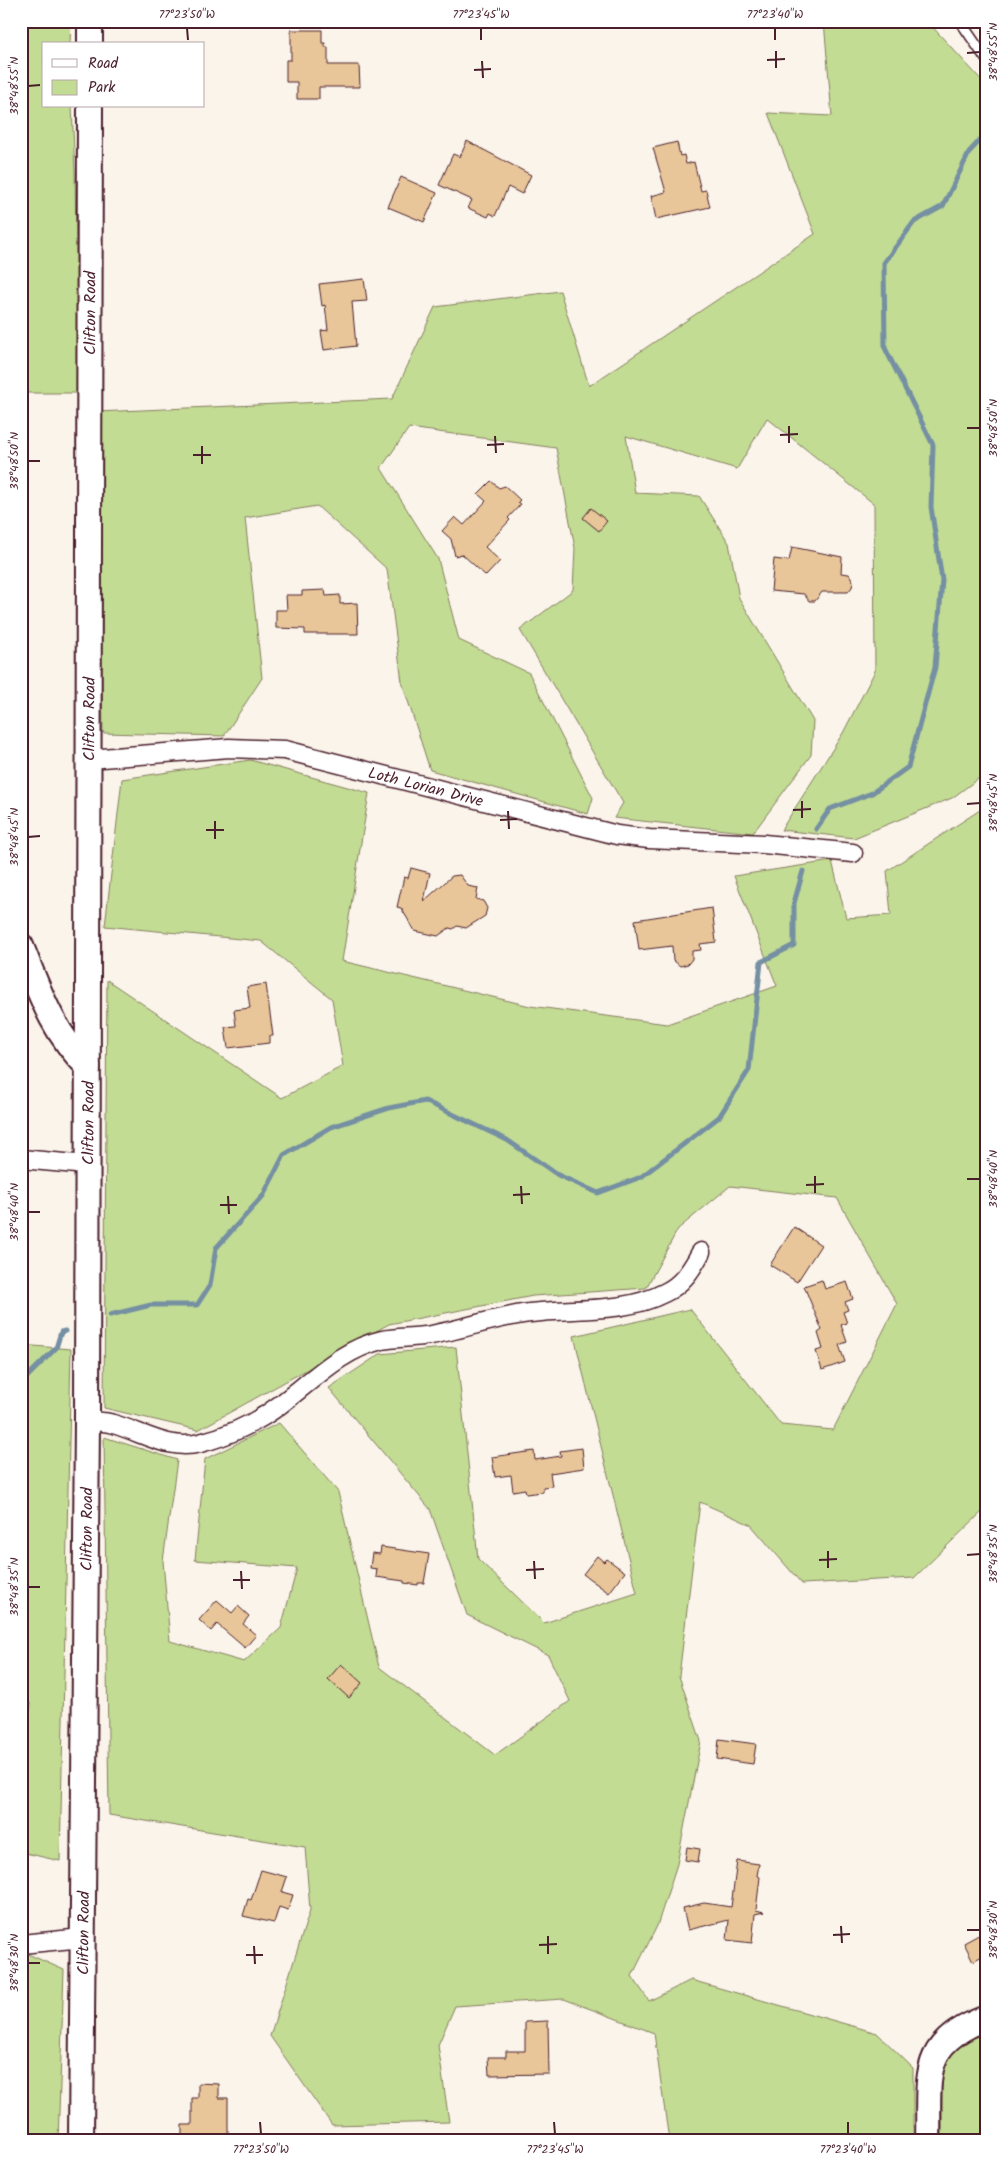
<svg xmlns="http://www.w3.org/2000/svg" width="1007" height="2162" viewBox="0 0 1007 2162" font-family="Kalam,sans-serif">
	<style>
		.green { fill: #c2dc93; stroke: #867e5f }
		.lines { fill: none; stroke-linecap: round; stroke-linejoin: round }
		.stream { stroke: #758fa3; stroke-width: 5 }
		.building { fill: #e8c699; stroke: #4a1f2b }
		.lane-casing { stroke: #4a1f2b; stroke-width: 12 }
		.street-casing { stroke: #4a1f2b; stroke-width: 21 }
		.secondary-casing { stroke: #4a1f2b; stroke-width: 28 }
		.lane { stroke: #fff; stroke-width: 9 }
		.street { stroke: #fff; stroke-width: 18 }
		.secondary { stroke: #fff; stroke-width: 24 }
		.ticks { fill: none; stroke: #4a1f2b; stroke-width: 2 }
		.labels { text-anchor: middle; stroke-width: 4.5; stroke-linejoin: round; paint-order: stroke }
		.street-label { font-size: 16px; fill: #4a1f2b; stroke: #fff }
		.neatline { fill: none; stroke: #4a1f2b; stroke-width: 2 }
		.ticks-label { font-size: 12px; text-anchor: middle; fill: #4a1f2b }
	</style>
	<rect width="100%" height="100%" fill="#faf4eb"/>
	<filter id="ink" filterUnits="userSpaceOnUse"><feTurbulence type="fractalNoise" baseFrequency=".02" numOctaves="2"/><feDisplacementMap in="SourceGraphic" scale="10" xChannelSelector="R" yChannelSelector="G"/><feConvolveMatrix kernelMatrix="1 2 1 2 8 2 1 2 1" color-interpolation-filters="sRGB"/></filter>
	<g filter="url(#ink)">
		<!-- green -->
		<g class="green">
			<polygon points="21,21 71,21 70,44 44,44 44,106 72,106 75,173 78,393 21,393"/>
			<polygon points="824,21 927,21 986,85 986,773 952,798 854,838 781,830 843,733 875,671 874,504 767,418 737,469 626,436 635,493 699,496 729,543 739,598 813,721 811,755 753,833 614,818 623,803 520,630 573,590 575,548 556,448 409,428 381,468 438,559 459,640 529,673 593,798 588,814 430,770 402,682 387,569 317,506 245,518 262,678 224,736 103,733 97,412 392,399 435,307 560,291 589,386 815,234 768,113 832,116"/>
			<polygon points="250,760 369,793 342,961 530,1006 667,1024 777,986 734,876 832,861 846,918 891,915 887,871 986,806 986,1508 914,1578 802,1584 751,1525 700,1502 679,1676 701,1741 677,1864 657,1926 632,1976 649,2001 691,1980 877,2033 913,2068 913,2141 669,2141 654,2033 564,1999 455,2006 438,2045 449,2122 332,2125 270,2036 310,1910 305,1847 109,1815 104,1437 177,1460 163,1561 170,1641 244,1662 281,1628 297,1568 195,1560 205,1459 279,1423 338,1492 379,1667 495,1755 570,1701 548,1655 467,1615 430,1509 329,1388 380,1354 456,1347 478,1559 544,1623 637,1593 574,1336 690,1309 781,1425 833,1430 897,1304 837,1198 730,1186 678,1229 646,1288 533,1296 389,1324 198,1430 104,1408 107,980 282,1098 343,1066 332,999 261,941 105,926 122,779"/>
			<polygon points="21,1345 71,1349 60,1861 21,1852 21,1775 31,1704 21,1696"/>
			<polygon points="21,1951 64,1970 58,2141 21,2141"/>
			<polygon points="986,2034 986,2141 942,2141 942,2063 958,2043"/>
		</g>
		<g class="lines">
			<!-- stream -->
			<g class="stream">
				<polyline points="816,829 830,809 872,793 908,767 935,667 942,580 931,507 933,445 885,348 884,263 914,222 943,206 970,151 986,134"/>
				<polyline points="110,1315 151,1305 197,1305 210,1285 216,1248 263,1196 284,1155 331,1127 389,1108 425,1101 507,1140 558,1175 598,1193 641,1177 719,1117 749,1070 761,962 794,945 794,903 803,871"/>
				<polyline points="21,1383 56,1348 61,1332 65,1331"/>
			</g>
		</g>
		<!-- building -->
		<g class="building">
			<polygon points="291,30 322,30 322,43 325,43 325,47 328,47 328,65 359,65 360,87 319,87 319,99 297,99 297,82 286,82 286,60 291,60"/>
			<polygon points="467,141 531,175 522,194 508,187 495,216 490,213 488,217 468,208 472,200 439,185 453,154 460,157"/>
			<polygon points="677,142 680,156 684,155 686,164 694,162 701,191 706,190 710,207 656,219 651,196 666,192 653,148"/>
			<polygon points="401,177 437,193 424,222 388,207"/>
			<polygon points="364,279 367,301 352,302 356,346 324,350 321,331 328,330 325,305 322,306 319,284"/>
			<polygon points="491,481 499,488 505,486 520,500 518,502 521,504 508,518 510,520 485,547 500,561 486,576 462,554 455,556 451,539 442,531 455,517 464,525 486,501 478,494"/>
			<polygon points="591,508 607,521 599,531 583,518"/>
			<polygon points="792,547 842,557 841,573 849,574 853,581 852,587 848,592 822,592 815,601 809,601 804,594 771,591 774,559 789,561"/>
			<polygon points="325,590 326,596 340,595 340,604 357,603 358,634 305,634 305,629 276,628 276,610 287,610 286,595 302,595 302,591"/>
			<polygon points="411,868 430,873 424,901 452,876 460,875 468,886 478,888 476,899 483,901 487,908 485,916 466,928 457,926 453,929 449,928 438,936 415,931 401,908 397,907 404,877 408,878"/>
			<polygon points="712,908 716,942 700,944 701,950 692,951 692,959 688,964 680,966 673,960 672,946 639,950 635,920"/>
			<polygon points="266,984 273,1036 269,1036 269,1043 228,1048 225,1027 236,1026 234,1010 250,1008 247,987"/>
			<polygon points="794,1227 821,1245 797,1282 770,1265"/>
			<polygon points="822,1280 825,1289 847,1282 853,1299 845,1302 848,1310 843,1312 847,1323 841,1325 847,1342 839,1345 845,1362 822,1370 816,1351 823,1349 818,1333 822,1330 804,1286"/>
			<polygon points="582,1448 584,1468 550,1473 552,1486 543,1487 543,1492 526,1494 525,1489 513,1491 511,1475 495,1477 492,1457 534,1451 535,1460 561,1456 560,1451"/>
			<polygon points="381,1547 429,1554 424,1583 418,1583 418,1585 404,1583 404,1581 376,1577 377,1569 370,1568 372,1553 380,1554"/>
			<polygon points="597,1556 604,1562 607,1559 625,1572 609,1593 583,1574"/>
			<polygon points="217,1600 232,1613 238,1606 249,1616 243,1624 256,1635 245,1648 217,1624 211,1631 199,1620"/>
			<polygon points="341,1664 362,1683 349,1698 328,1679"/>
			<polygon points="719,1739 756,1744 753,1764 717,1759"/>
			<polygon points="687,1847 700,1849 698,1862 685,1860"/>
			<polygon points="737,1861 759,1864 757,1876 760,1877 756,1910 764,1912 755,1914 752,1943 727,1940 729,1920 688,1930 683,1908 704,1903 731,1907"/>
			<polygon points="261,1870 287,1877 282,1892 293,1895 288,1910 279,1907 274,1923 243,1916 248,1899 251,1900"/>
			<polygon points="986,1931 986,1954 973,1961 964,1943"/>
			<polygon points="548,2021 549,2074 489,2075 488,2057 506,2057 506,2051 525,2051 525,2022"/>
			<polygon points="198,2083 219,2084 219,2098 228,2098 228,2141 182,2141 182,2125 192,2125 192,2098 198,2098"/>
		</g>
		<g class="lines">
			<!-- lane casing -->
			<g class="lane-casing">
				<polyline id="lane" points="960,21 986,59"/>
			</g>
			<!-- street casing -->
			<g class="street-casing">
				<g id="street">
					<path id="s1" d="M89,759L229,748L285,750L617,835L649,839L764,844L853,853"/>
					<polyline points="21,1159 87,1165"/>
					<path d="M87,1421C95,1422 105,1421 113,1424C142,1432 169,1451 200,1443C228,1436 258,1422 281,1404C313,1380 342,1349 382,1340C398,1337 415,1338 431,1335C464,1329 496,1317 530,1313C575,1307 623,1314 664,1293C682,1285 692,1269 701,1252"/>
					<polyline points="21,1944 83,1938"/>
				</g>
			</g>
			<!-- secondary casing -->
			<g class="secondary-casing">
				<g id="secondary">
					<polyline points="90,44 90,21"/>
					<path d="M21,946C40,993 52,1031 88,1067"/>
					<path id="s2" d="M81,2141L87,1421L90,106"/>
					<path d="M928,2141C930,2078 917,2044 986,2018"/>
				</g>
			</g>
			<!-- lane -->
			<use href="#lane" class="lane"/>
			<!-- street -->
			<use href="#street" class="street"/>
			<!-- secondary -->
			<use href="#secondary" class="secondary"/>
		</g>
	</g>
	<!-- ticks -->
	<path class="ticks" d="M187,28L188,40M481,28V40M775,28V40M776,51V68M967,53L980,52M767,60L785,59M482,61L483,78M474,70L491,69M28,86L40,85M789,426V443M967,428H980M780,435L798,434M495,436L496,453M487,445L504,444M202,446V464M193,455H211M28,461H40M802,801V818M967,804L980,803M793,810L811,809M508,811L509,829M500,820L517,819M215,821V839M206,830H224M28,837L40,836M815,1176V1193M967,1179H980M806,1185L824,1184M521,1186L522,1204M513,1195L530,1194M228,1196L229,1214M220,1205H237M28,1212H40M828,1551V1568M967,1555L980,1554M819,1560L837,1559M534,1561L535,1579M526,1570L544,1569M241,1571L242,1589M233,1580H250M28,1587H40M841,1926L842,1943M967,1930H980M833,1935L850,1934M548,1936V1954M539,1945L557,1944M254,1946L255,1964M246,1955H263M28,1963H40M260,2122L261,2134M554,2122L555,2134M848,2122V2134"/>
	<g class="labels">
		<!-- street labels -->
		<g class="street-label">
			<text dy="6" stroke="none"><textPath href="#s2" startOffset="1828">Clifton Road</textPath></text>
			<text dy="6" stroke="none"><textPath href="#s2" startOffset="1422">Clifton Road</textPath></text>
			<text dy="6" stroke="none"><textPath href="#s1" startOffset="342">Loth Lorian Drive</textPath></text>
			<text dy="6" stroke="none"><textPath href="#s2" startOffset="1018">Clifton Road</textPath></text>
			<text dy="6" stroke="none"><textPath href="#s2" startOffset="612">Clifton Road</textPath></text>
			<text dy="6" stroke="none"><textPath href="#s2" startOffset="208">Clifton Road</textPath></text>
		</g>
	</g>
	<!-- margin -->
	<rect width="1007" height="2162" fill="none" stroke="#fff" stroke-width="55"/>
	<!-- legend -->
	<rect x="42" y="42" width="162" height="65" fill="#ffffff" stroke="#b7a5aa"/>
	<rect x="52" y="59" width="25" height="8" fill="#ffffff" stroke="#b7a5aa"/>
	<text x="88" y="68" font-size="15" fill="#4a1f2b">Road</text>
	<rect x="52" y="80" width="25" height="15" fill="#c2dc93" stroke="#b7a5aa"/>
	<text x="88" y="92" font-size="15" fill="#4a1f2b">Park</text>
	<rect x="28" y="28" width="952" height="2106" class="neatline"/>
	<g class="ticks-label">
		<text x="187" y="18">77°23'50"W</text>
		<text x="481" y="18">77°23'45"W</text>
		<text x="775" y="18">77°23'40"W</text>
		<text transform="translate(993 52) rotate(-90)" y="4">38°48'55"N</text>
		<text transform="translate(14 86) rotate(-90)" y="4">38°48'55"N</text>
		<text transform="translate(993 428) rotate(-90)" y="4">38°48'50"N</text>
		<text transform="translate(14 461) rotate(-90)" y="4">38°48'50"N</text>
		<text transform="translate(993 803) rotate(-90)" y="4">38°48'45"N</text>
		<text transform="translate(14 837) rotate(-90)" y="4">38°48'45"N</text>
		<text transform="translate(993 1179) rotate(-90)" y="4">38°48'40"N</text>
		<text transform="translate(14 1212) rotate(-90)" y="4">38°48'40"N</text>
		<text transform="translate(993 1554) rotate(-90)" y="4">38°48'35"N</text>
		<text transform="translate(14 1587) rotate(-90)" y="4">38°48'35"N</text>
		<text transform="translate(993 1930) rotate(-90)" y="4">38°48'30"N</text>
		<text transform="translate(14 1963) rotate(-90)" y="4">38°48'30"N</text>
		<text x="261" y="2153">77°23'50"W</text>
		<text x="555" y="2153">77°23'45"W</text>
		<text x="848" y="2153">77°23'40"W</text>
	</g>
</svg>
